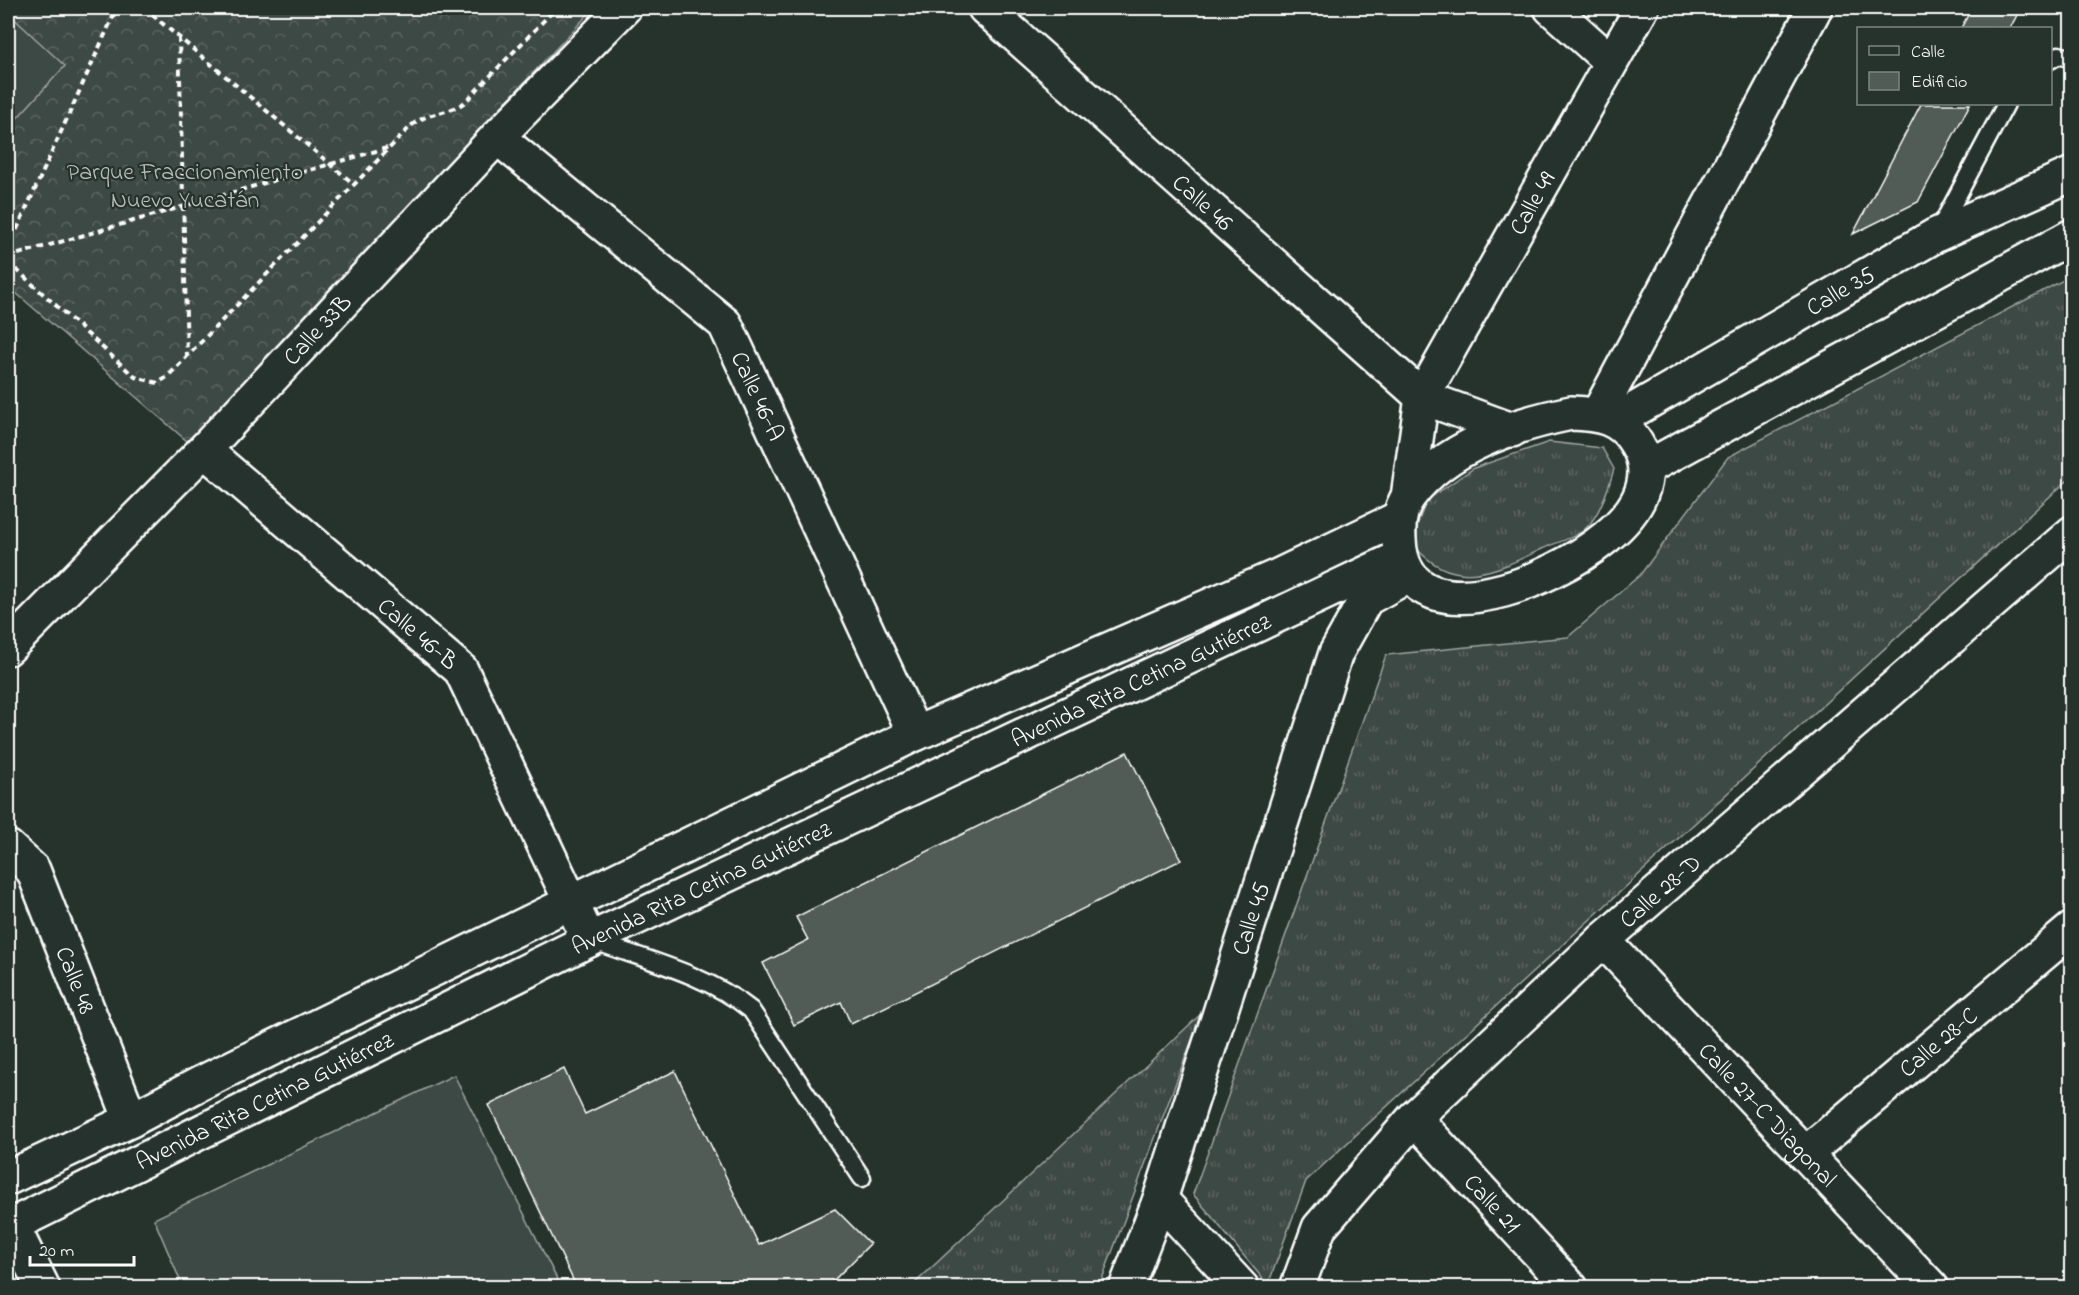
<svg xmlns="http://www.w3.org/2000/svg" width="2079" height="1295" font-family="'Indie Flower',sans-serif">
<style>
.grass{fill:url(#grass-tufts);stroke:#9ea4a2;stroke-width:1.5}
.forest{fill:url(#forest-crowns);stroke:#9ea4a2;stroke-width:1.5}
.pitch{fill:#3e4944;stroke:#9ea4a2;stroke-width:1.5}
.building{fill:#515c57;stroke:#fff;stroke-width:1.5}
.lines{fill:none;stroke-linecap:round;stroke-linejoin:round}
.service-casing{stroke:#fff;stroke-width:21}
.minor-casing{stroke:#fff;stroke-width:38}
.tertiary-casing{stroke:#fff;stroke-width:38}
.path{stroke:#fff;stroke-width:4;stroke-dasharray:6 4.5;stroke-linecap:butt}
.service{stroke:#26332d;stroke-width:16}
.minor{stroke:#26332d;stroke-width:33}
.tertiary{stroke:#26332d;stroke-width:33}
.labels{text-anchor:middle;stroke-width:4.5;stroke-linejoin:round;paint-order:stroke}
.park-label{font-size:24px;fill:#bbbfbe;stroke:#26332d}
.street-label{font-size:24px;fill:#fff;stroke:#26332d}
</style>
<defs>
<pattern id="grass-tufts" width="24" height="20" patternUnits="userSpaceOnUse" patternTransform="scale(1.5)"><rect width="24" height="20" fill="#3e4944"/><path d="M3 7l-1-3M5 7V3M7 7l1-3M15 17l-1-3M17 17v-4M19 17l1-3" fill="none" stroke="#5b6460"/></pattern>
<pattern id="forest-crowns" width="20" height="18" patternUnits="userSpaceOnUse" patternTransform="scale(1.5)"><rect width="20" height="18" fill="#3e4944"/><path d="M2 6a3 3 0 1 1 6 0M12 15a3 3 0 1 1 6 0" fill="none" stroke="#5b6460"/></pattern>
</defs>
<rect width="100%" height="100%" fill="#26332d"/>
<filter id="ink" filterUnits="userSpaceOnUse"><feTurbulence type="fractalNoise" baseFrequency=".0167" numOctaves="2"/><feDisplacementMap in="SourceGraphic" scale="12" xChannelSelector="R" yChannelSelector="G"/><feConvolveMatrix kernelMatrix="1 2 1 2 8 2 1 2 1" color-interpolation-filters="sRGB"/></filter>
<g filter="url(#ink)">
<g class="grass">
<polygon points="2071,276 2071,477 1306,1181 1268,1285 1193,1194 1386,655 1568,637 1640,575 1728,457"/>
<path d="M1549,442L1602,448L1614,469C1609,487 1599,517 1584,530C1573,539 1554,543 1542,549C1498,570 1456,592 1417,549V525L1427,500L1474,468Z"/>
<polygon points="1202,1013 1099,1287 911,1287"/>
</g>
<polygon class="forest" points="8,8 594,8 188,442 8,286"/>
<g class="pitch">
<polygon points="8,13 65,66 8,128"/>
<polygon points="454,1075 561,1287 183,1287 154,1219"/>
</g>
<g class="building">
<polygon points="1972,8 2021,8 2010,28 1961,28"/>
<polygon points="1921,104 1970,104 1918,202 1853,234"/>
<polygon points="1127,752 1181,860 851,1024 841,1002 794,1025 763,963 808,940 796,917"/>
<polygon points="564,1069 585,1114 675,1071 759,1245 835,1209 870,1244 826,1288 577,1288 489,1105"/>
</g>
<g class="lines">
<defs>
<g id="service">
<polyline points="2050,60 2059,55 2072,59"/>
<polyline points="1939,230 2006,104"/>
<path d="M591,940C643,959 707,974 751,1010L862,1178"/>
</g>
<g id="minor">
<path id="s1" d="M985,8L1422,397L1512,430"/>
<polyline points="1551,8 1611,62"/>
<path id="s2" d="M497,137L725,324L915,734"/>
<polyline points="1598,414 1815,8"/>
<path id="s3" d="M204,450L461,670L589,940"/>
<path id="s4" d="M1408,497L1422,397L1642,8"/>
<path id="s5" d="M8,648L204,450L497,137L624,8"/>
<path id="s6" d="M8,847L33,870L131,1120"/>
<path id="s7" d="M1603,940L1932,1288"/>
<path id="s8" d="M1414,1118L1571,1288"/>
<path id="s9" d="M1805,1154L2072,929"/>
<polyline points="1160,1199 1242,1288"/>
<polyline points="12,1225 43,1288"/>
<path id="s10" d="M1126,1288L1160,1199L1336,653L1366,599L1409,575"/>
<path id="s11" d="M1297,1288L1319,1228L1414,1118L1603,940L2072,533"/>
</g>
<g id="tertiary">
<path d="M1571,413C1599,414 1620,417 1636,443C1680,512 1556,576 1504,590C1456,603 1401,601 1399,539C1398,524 1400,508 1409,496C1446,446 1513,425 1571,413Z"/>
<path id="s12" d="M1617,420L1936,235L2072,174"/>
<polyline points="1646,468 2072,236"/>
<polyline points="8,1178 131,1120 201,1083 915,734 1278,576 1399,518"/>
<path id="s13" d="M8,1227L589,940L1401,557"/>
</g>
</defs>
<use href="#service" class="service-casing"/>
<use href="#minor" class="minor-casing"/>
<use href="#tertiary" class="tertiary-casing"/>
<g class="path">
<polyline points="144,8 355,185"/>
<polyline points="179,37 187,357"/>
<polyline points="8,249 117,8"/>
<polyline points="8,257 390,147"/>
<path d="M8,262L135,377L158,383L167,377L412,125C430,111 447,115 465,102L556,8"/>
</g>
<use href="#service" class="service"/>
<use href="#minor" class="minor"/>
<use href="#tertiary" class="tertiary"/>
</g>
</g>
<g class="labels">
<g class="park-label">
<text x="185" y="179">Parque Fraccionamiento<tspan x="185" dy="28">Nuevo Yucatán</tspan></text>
</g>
<g class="street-label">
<text dy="8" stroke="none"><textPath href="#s1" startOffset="292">Calle 46</textPath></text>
<text dy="8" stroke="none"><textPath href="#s4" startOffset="324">Calle 49</textPath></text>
<text dy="8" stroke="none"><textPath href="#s12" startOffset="258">Calle 35</textPath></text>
<text dy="8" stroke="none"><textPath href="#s5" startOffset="444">Calle 33B</textPath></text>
<text dy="8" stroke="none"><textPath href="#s2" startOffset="374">Calle 46-A</textPath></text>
<text dy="8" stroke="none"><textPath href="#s3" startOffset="282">Calle 46-B</textPath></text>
<text dy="8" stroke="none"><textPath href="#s13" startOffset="1258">Avenida Rita Cetina Gutiérrez</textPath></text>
<text dy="8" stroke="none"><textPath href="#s13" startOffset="772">Avenida Rita Cetina Gutiérrez</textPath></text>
<text dy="8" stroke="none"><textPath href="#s11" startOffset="544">Calle 28-D</textPath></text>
<text dy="8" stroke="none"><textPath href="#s10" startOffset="390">Calle 45</textPath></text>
<text dy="8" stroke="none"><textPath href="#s6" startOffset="152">Calle 48</textPath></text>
<text dy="8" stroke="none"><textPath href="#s9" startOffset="174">Calle 28-C</textPath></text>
<text dy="8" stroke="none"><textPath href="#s13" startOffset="286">Avenida Rita Cetina Gutiérrez</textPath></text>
<text dy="8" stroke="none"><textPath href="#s7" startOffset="240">Calle 27-C Diagonal</textPath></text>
<text dy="8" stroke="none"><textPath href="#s8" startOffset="116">Calle 21</textPath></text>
</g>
</g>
<rect width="2079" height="1295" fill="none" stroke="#26332d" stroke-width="30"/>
<rect x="15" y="15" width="2049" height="1265" fill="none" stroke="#fff" stroke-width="2" filter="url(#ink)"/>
<rect x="1857" y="27" width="195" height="78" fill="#26332d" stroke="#7d8581" stroke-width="1.5"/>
<rect x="1869" y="46" width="30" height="9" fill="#26332d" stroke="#7d8581" stroke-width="1.5"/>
<text x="1911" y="57" font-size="18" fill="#ffffff">Calle</text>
<rect x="1869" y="72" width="30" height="18" fill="#515c57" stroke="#7d8581" stroke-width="1.5"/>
<text x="1911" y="87" font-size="18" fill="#ffffff">Edificio</text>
<path d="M30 1256v9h104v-9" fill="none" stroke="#ffffff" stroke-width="3"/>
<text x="39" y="1256" font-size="18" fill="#ffffff" stroke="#26332d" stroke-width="4.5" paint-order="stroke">20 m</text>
</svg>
